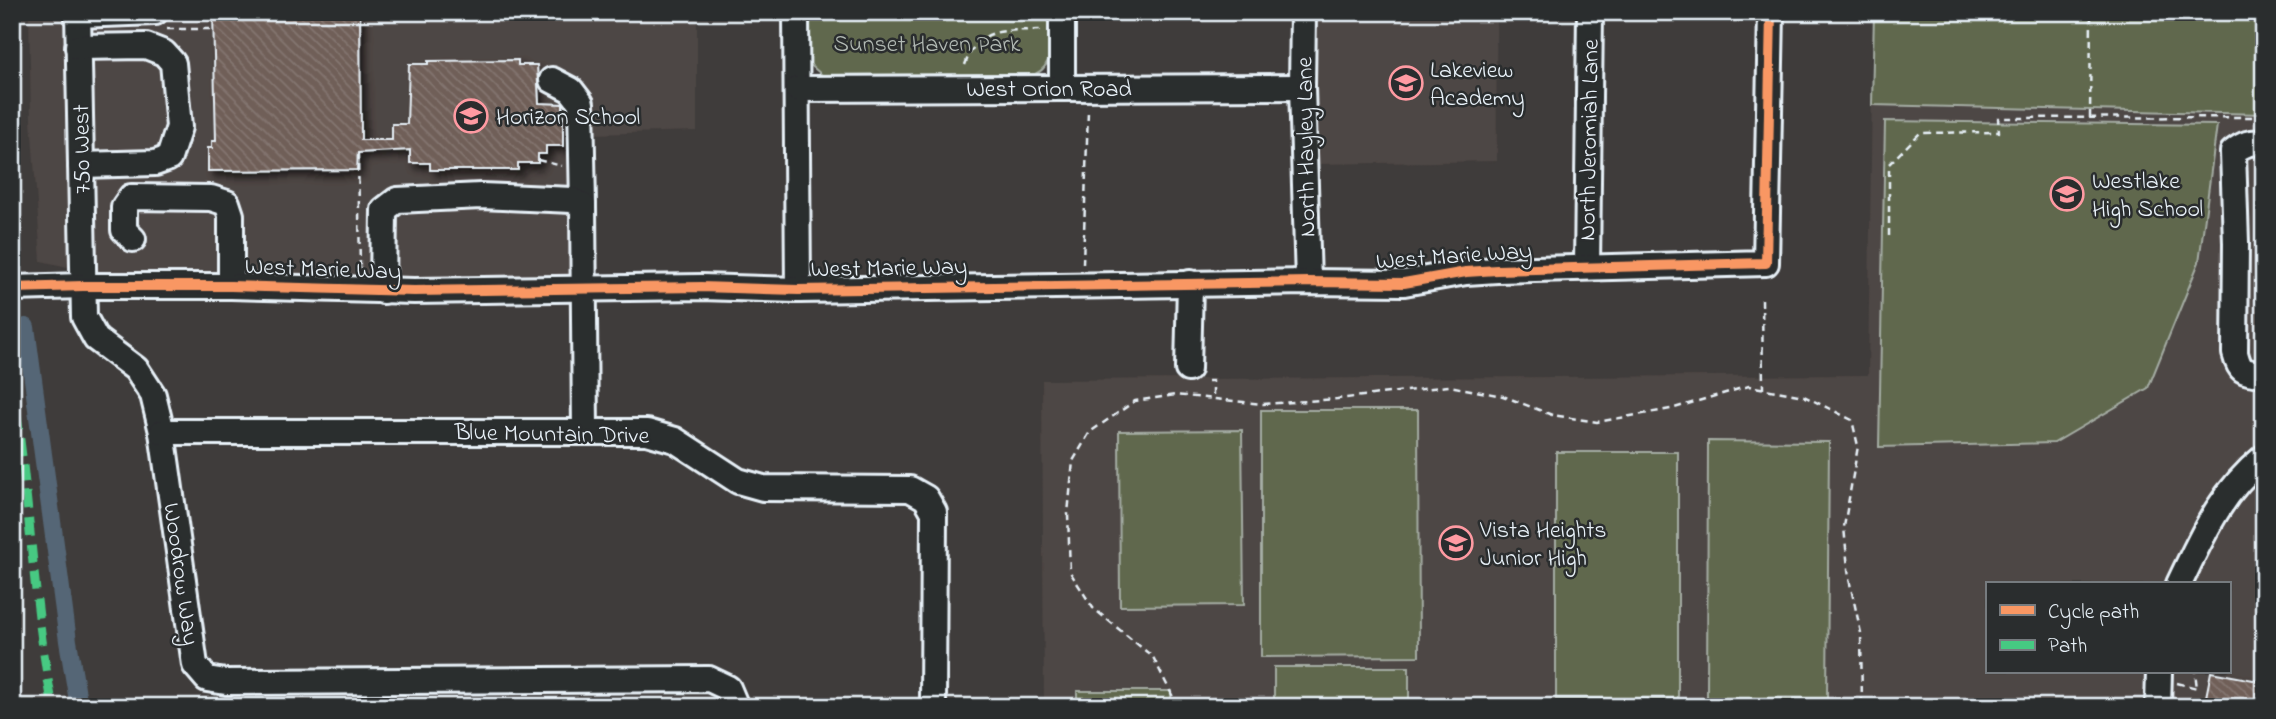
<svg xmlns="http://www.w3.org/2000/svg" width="2276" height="719" font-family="'Indie Flower',sans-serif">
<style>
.built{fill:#4e4644;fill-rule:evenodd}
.green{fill:#60684e;stroke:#a4aca3;stroke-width:2}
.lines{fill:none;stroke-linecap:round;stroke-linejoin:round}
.canal{stroke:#546676;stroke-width:18}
.building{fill:url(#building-back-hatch);stroke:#e8f1f8;stroke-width:2;filter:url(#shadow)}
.minor-casing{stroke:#e8f1f8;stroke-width:30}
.path{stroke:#e8f1f8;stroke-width:2.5;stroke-dasharray:7 5;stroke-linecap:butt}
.minor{stroke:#2a2d2e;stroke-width:24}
.quiet{stroke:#46c982;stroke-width:9;stroke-dasharray:18 9;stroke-linecap:butt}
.cycleway-casing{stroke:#2a2d2e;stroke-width:15}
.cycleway{stroke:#f99763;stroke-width:10}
.labels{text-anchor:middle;stroke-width:5;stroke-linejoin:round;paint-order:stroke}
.park-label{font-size:24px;fill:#b2bab4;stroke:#2a2d2e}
.poi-label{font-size:24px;fill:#e8f1f8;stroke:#2a2d2e;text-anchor:start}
.street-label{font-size:24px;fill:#e8f1f8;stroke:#2a2d2e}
</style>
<defs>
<pattern id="building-back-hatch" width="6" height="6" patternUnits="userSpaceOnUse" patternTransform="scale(1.75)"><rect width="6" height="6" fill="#705f58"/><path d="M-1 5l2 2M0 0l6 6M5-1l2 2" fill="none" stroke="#847671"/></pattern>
<filter id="shadow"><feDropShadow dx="5.5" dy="5.5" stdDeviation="3.5" flood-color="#0009"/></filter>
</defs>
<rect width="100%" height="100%" fill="#3f3c3b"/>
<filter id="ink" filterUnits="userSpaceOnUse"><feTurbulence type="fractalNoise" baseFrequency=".0143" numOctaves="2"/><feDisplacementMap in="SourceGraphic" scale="14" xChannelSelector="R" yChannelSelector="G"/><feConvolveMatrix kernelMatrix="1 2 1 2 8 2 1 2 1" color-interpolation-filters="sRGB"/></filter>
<g filter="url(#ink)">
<g class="built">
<polygon points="29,12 697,12 697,131 593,134 592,276 108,276 41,261 31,120"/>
<polygon points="1315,12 1496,12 1497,161 1317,164"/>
<path d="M1873,12H2264V707H1044L1042,380L1868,375ZM1987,584H2229V672H1987Z"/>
</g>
<g class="green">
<path d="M804,12H1050C1050,31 1057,66 1035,74L822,75L806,61Z"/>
<polygon points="1874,12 2264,12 2264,114 1872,105"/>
<polygon points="1885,121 2217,125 2199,262 2148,388 2054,443 1879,447"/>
<polygon points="1261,410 1418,410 1419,656 1261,657"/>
<polygon points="1242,430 1244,605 1120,606 1119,431"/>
<polygon points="1708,441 1829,442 1827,700 1707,699"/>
<rect x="1556" y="452" width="122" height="247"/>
<rect x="1274" y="667" width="135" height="40"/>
<rect x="1077" y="691" width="94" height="16"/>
</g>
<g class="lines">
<g class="canal">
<polyline points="12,239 14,256"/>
<polyline points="26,327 68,641 79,707"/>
</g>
</g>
<g class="building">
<polygon points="213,12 360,12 361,140 392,140 392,124 407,124 409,64 428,64 428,61 518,60 518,65 537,65 539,103 563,104 563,146 546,146 546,154 538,154 538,163 518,163 518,170 430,170 430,163 410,163 410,150 358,153 357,170 208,171 208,148 212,148 212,141 216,141"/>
<polygon points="2211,672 2264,682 2264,707 2204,707"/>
</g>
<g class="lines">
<defs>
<g id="minor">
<polyline points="78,12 84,317 96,339 136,369 153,395 162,432 195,665 207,679 226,682 709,679 728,688 736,707"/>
<polyline points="796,12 798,290"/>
<polyline points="1303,12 1302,87 1308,282"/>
<polyline points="78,15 155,12"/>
<polyline points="78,47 146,46 164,53 173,63 179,127 169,158 155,163 81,165"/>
<polyline points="552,80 571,90 581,103 583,206"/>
<polyline points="1062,88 1062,12"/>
<polyline points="797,89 1302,87"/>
<path d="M2264,143C2251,141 2243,144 2233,152L2236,243L2235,353C2240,373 2244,372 2264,374"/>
<polyline points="133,239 124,230 124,207 131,197 211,198 227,203 231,215 231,286"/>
<polyline points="1587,267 1590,12"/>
<polyline points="12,288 83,286 231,286 414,291 701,287 798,290 1308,282 1404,283 1466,272 1497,270 1766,263 1771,12"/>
<polyline points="383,291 384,210 397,200 481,196 572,200 583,206 585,431"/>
<polyline points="1188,369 1190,283"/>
<polyline points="162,432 647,432 675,440 738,481 763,488 910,489 926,498 934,512 933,707"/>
<path d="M2179,584C2203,534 2220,493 2264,457"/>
<polyline points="2158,707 2159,672"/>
</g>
</defs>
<use href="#minor" class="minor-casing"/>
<g class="path">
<polyline points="167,29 213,29"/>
<path d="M965,65C978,25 1006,31 1042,30"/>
<polyline points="2090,118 2091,12"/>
<polyline points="358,153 360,268"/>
<polyline points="538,160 562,166"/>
<polyline points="1889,236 1889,164 1920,133 1999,132 1998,118 2264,117"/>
<polyline points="1083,264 1088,110"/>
<polyline points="1762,299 1763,389"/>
<polyline points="1208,381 1213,381 1213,398"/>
<polyline points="2177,683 2197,688 2195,672"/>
<polyline points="1178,707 1153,657 1093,608 1070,572 1068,514 1073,461 1090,432 1135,401 1175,395 1263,404 1337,399 1449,386 1503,396 1552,415 1597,422 1671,409 1749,386 1804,396 1852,420 1858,446 1844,527 1849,579 1861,633 1862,707"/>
</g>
<use href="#minor" class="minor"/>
<path class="quiet" d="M12,385C30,492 32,601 53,707"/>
<defs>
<polyline id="cycleway" points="12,288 83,286 231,286 414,291 701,287 798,290 1308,282 1404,283 1466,272 1497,270 1766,263 1771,12"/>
</defs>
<use href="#cycleway" class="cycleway-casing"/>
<use href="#cycleway" class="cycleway"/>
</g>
</g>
<defs>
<symbol id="school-ring" viewBox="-11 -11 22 22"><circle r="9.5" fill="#2a2d2e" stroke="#ff9aa2" stroke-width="1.5"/><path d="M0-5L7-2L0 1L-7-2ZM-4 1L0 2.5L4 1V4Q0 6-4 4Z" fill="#ff9aa2"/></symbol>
</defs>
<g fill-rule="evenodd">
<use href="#school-ring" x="1387" y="64" width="38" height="38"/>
<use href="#school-ring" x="452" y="97" width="38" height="38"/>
<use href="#school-ring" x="2048" y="175" width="38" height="38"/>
<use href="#school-ring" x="1437" y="524" width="38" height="38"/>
</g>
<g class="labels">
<g class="park-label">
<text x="927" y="51">Sunset Haven Park</text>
</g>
<g class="poi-label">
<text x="1430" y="77">Lakeview<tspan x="1430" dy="28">Academy</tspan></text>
<text x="496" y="124">Horizon School</text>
<text x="2092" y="188">Westlake<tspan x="2092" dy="28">High School</tspan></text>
<text x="1480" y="537">Vista Heights<tspan x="1480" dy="28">Junior High</tspan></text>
</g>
<g class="street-label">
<text x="1049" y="96">West Orion Road</text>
<text transform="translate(1588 140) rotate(-89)" y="8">North Jeromiah Lane</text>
<text transform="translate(1305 147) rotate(-91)" y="8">North Hayley Lane</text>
<text transform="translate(81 149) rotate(-91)" y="8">750 West</text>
<text transform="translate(1454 255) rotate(-4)" y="8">West Marie Way</text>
<text transform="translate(889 267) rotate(-1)" y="8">West Marie Way</text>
<text transform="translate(323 268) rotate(2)" y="8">West Marie Way</text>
<text transform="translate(552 433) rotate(1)" y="8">Blue Mountain Drive</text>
<text transform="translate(182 574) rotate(82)" y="8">Woodrow Way</text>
</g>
</g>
<rect width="2276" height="719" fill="none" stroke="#2a2d2e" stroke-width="42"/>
<rect x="21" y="21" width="2234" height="677" fill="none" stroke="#e8f1f8" stroke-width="2.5" filter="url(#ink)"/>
<rect x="1986" y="582" width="245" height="91" fill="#2a2d2e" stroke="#767b7f" stroke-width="2"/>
<rect x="2000" y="605" width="35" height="10" fill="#f99763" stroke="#767b7f" stroke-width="2"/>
<text x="2048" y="618" font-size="21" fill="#e8f1f8">Cycle path</text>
<rect x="2000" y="640" width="35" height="10" fill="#46c982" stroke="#767b7f" stroke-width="2"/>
<text x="2048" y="652" font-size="21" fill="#e8f1f8">Path</text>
</svg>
